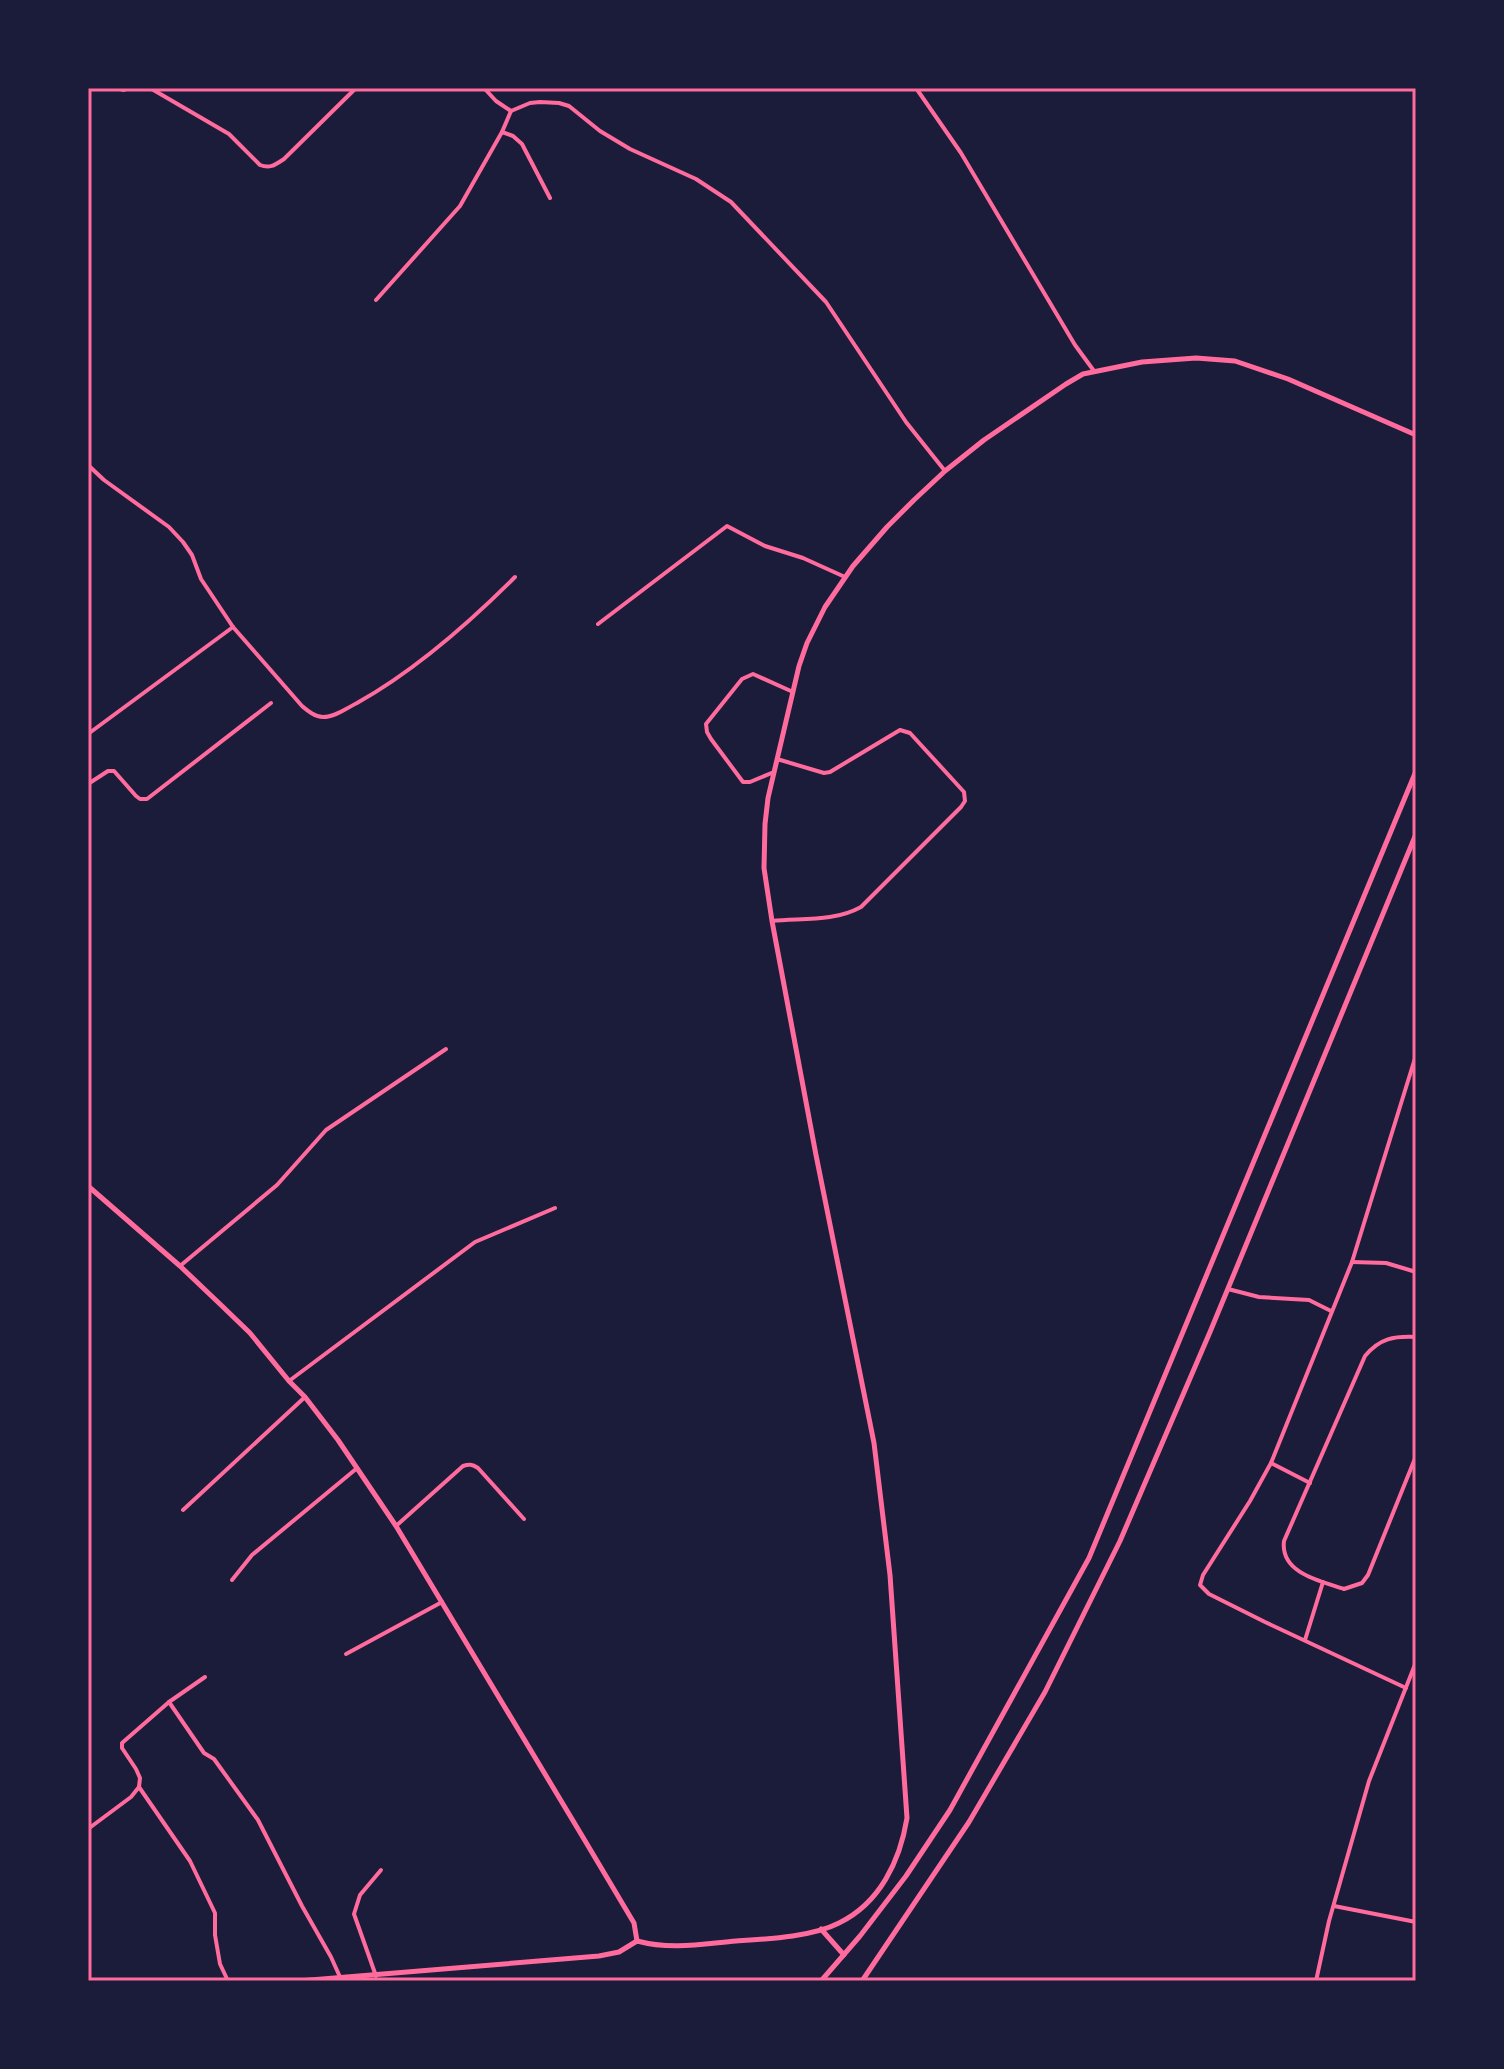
<svg xmlns="http://www.w3.org/2000/svg" width="1504" height="2069" font-family="'Archivo Narrow',sans-serif">
<style>
.lines{fill:none;stroke-linecap:round;stroke-linejoin:round}
.minor{stroke:#ff6b9d;stroke-width:4}
.tertiary{stroke:#ff6b9d;stroke-width:5}
.neatline{fill:none;stroke:#ff6b9d;stroke-width:3}
</style>
<rect width="100%" height="100%" fill="#1b1b3a"/>
<g class="lines">
<g class="minor">
<polyline points="117,88 124,90 129,88"/>
<path d="M150,88L229,134L260,165C270,169 275,165 284,159L356,88"/>
<polyline points="484,88 496,101 511,111 530,103 540,102 559,103 569,106 600,131 630,149 696,179 731,202 826,302 906,422 945,471"/>
<polyline points="916,88 961,153 1075,345 1094,371"/>
<polyline points="502,132 513,136 522,144 550,198"/>
<polyline points="376,300 460,206 502,132 511,111"/>
<path d="M88,465L104,480L169,527L183,542L192,555L201,579L233,627L302,706C308,711 315,717 323,717C335,717 347,708 357,703C416,670 468,624 515,577"/>
<polyline points="598,624 727,526 765,546 803,558 845,577"/>
<polyline points="88,734 233,627"/>
<polyline points="774,772 750,782 743,782 711,739 707,732 706,724 742,679 753,674 793,692"/>
<polyline points="88,784 108,771 114,771 136,796 140,799 147,799 271,703"/>
<path d="M772,921C802,918 834,922 861,907L961,807L965,801L964,792L910,733L900,730L830,772L824,773L777,759"/>
<polyline points="1352,1262 1386,1263 1416,1272"/>
<polyline points="180,1266 277,1185 326,1130 446,1049"/>
<polyline points="1228,1289 1259,1297 1309,1300 1331,1311"/>
<path d="M1416,1337C1394,1336 1380,1338 1365,1356L1284,1541C1280,1573 1320,1581 1344,1589L1362,1583L1368,1575L1416,1456"/>
<polyline points="289,1381 475,1242 555,1208"/>
<polyline points="1271,1463 1310,1483"/>
<polyline points="183,1510 305,1397"/>
<path d="M396,1526L463,1466C469,1464 472,1464 478,1468L524,1519"/>
<polyline points="232,1580 252,1555 356,1469"/>
<polyline points="1305,1640 1323,1582"/>
<polyline points="346,1654 442,1602"/>
<polyline points="1406,1688 1265,1622 1209,1594 1200,1585 1203,1575 1250,1501 1271,1463 1352,1262 1416,1055"/>
<polyline points="169,1702 204,1753 214,1759 258,1820 302,1906 331,1957 340,1977"/>
<polyline points="139,1787 190,1861 215,1913 215,1935 220,1964 228,1981"/>
<polyline points="88,1829 131,1797 139,1787 140,1778 136,1769 122,1748 122,1743 169,1702 205,1677"/>
<polyline points="1334,1906 1416,1922"/>
<polyline points="376,1976 354,1914 360,1895 381,1870"/>
<polyline points="1316,1981 1329,1921 1369,1781 1416,1662"/>
</g>
<g class="tertiary">
<polyline points="88,1186 180,1266 221,1305 250,1333 289,1381 305,1397 338,1440 396,1526 581,1834 634,1923 637,1941"/>
<polyline points="821,1929 844,1955"/>
<path d="M298,1981L599,1956L619,1952L637,1941C671,1950 702,1944 736,1941C766,1939 812,1937 839,1923C880,1903 900,1861 907,1818L890,1575L874,1443L816,1155L772,921L764,868L765,824L768,798L799,666L807,643L825,607L853,566L887,527L914,500L945,471L984,440L1066,384L1083,374L1142,362L1196,358L1235,361L1288,379L1416,435"/>
<polyline points="821,1981 860,1936 906,1876 950,1810 1089,1558 1416,771"/>
<polyline points="862,1981 969,1822 1045,1692 1120,1541 1210,1332 1416,834"/>
</g>
</g>
<rect width="1504" height="2069" fill="none" stroke="#1b1b3a" stroke-width="180"/>
<rect x="90" y="90" width="1324" height="1889" class="neatline"/>
</svg>
